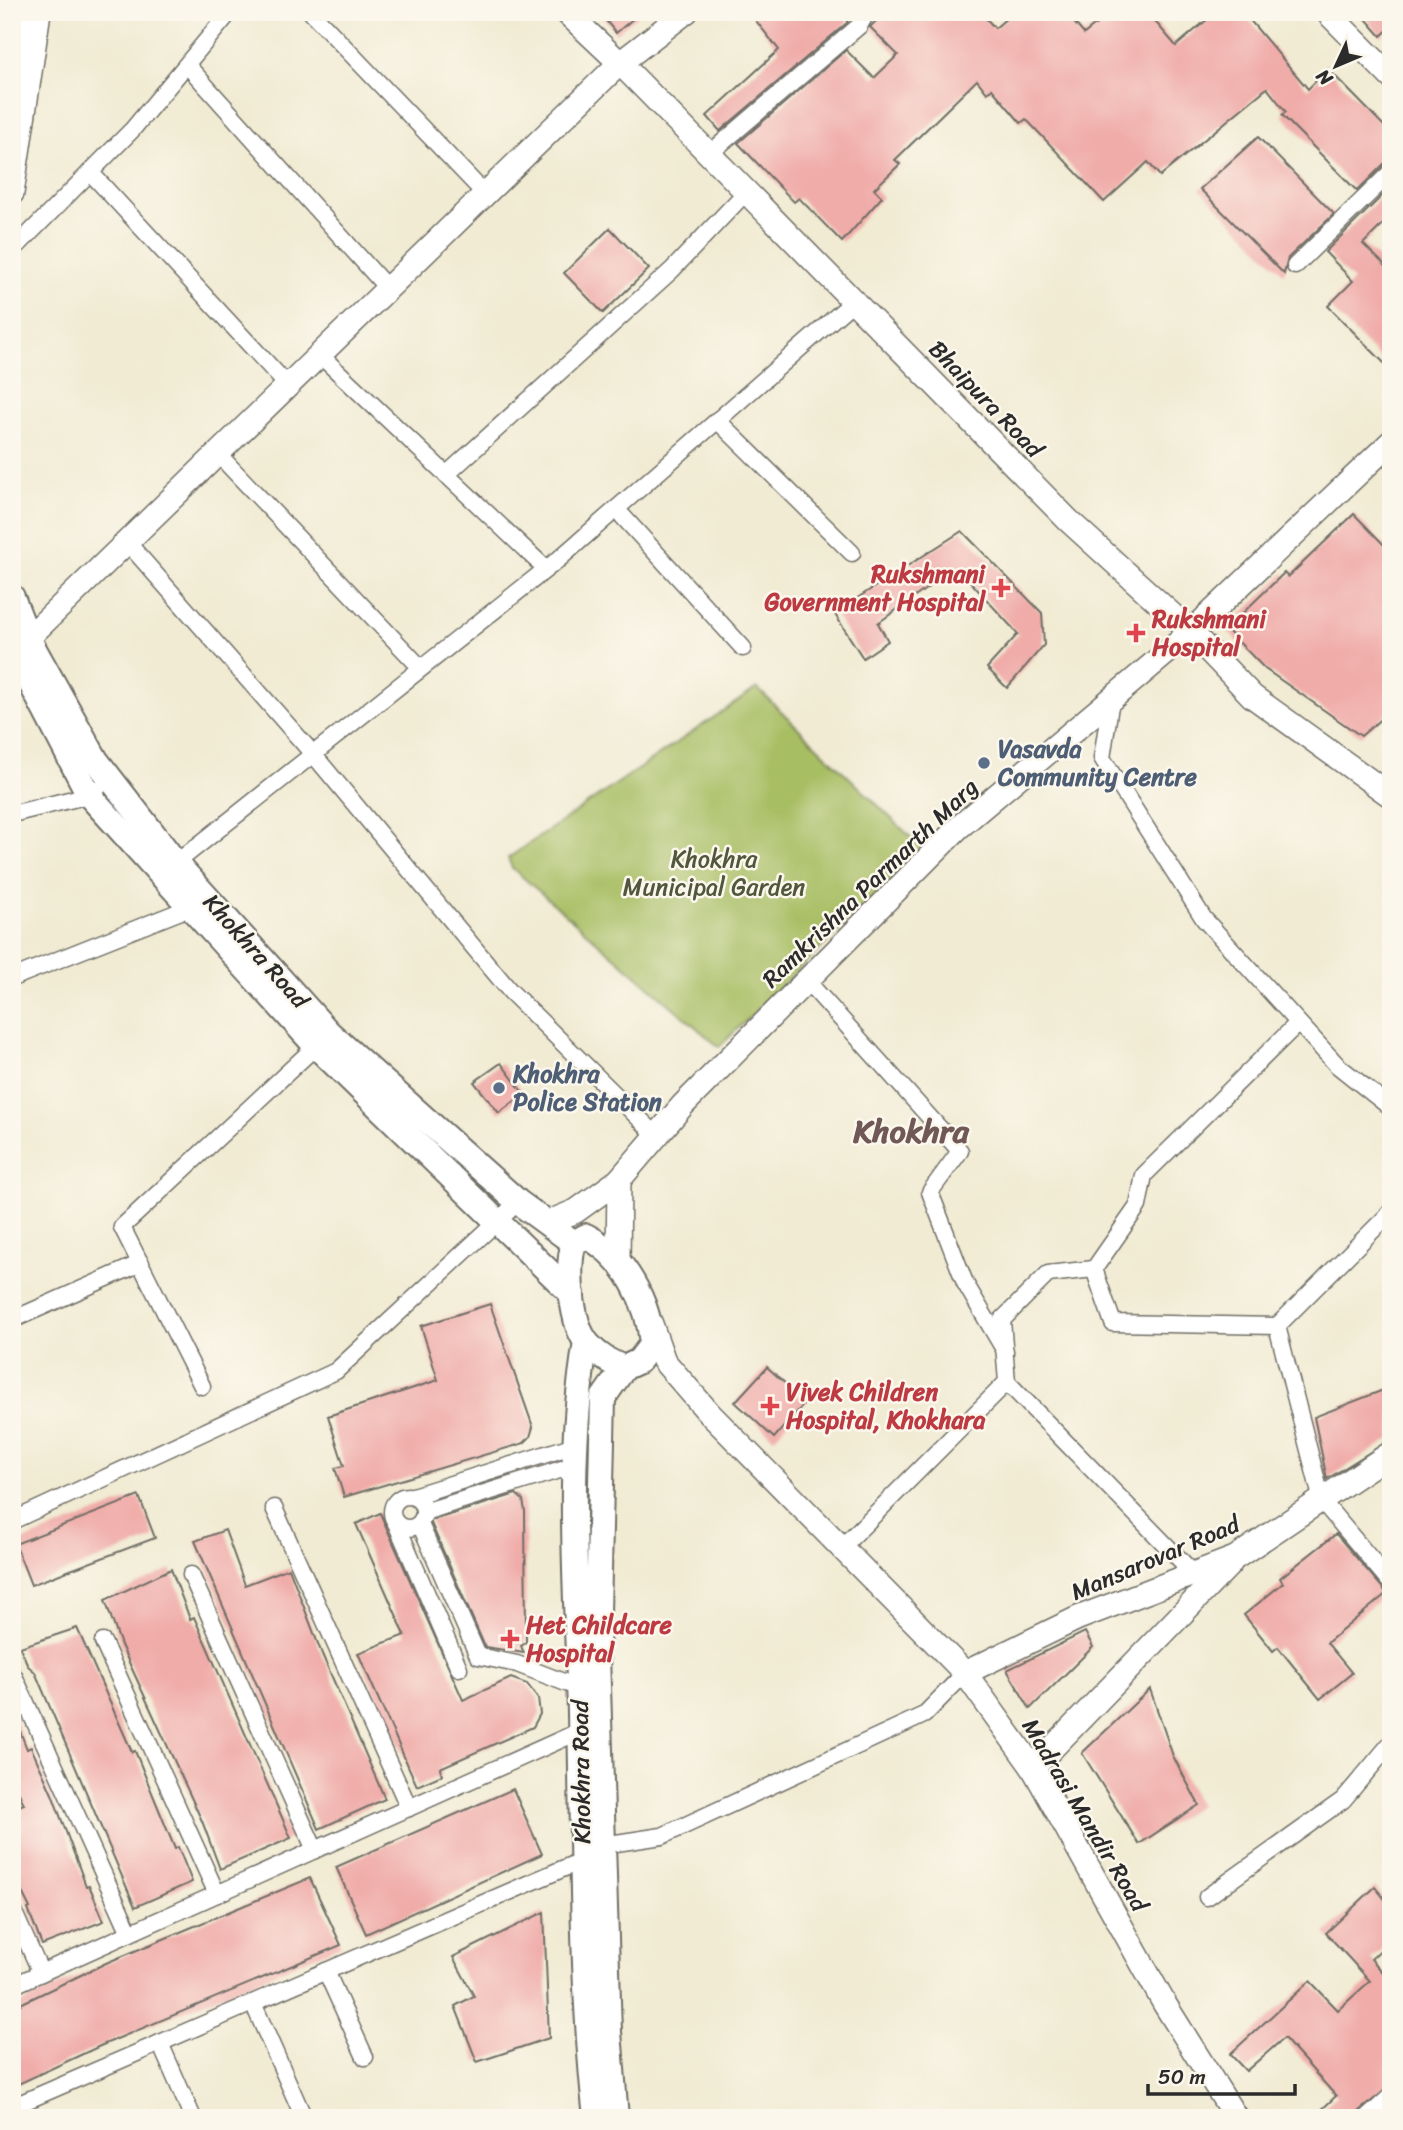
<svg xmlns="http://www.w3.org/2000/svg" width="1403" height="2130" font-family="Sriracha,sans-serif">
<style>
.green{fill:#a8be63;stroke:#6a7447;stroke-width:2}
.building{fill:#f0aca9}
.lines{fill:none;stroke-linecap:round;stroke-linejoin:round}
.street-casing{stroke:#706e66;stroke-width:19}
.secondary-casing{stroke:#706e66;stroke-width:26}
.primary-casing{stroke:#706e66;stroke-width:28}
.street{stroke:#fff;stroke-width:16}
.secondary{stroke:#fff;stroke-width:23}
.primary{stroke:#fff;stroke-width:24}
.health-dot{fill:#e0444e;stroke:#fbf7ec;stroke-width:2.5}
.service-dot{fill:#5c6f8a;stroke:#fbf7ec;stroke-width:2.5}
.labels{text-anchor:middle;stroke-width:5;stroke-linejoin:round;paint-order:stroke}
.street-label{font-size:24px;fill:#2b2b2b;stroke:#fbf7ec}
.health-label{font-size:24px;font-weight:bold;fill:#be3a42;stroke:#fbf7ec;text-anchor:start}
.service-label{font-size:24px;font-weight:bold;fill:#4e5e75;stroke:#fbf7ec;text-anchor:start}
.park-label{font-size:24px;fill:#50573c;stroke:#fbf7ec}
.district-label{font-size:32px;font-weight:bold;fill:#705857;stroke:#fbf7ec}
</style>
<rect width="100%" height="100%" fill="#fbf7ec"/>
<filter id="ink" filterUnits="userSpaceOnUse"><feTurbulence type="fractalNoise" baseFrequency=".0143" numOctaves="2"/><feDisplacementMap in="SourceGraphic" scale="14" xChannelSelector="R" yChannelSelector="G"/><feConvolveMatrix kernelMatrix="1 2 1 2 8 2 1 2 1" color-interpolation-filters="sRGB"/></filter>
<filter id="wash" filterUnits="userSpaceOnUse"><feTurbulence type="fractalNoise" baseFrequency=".00686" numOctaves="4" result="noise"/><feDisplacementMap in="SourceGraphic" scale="28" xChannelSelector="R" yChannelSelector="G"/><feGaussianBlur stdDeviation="1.57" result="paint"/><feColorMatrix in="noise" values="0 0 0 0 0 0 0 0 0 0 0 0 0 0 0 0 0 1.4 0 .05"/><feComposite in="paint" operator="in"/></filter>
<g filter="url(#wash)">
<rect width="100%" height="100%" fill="#f1ebd3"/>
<polygon class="green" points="757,688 923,849 719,1047 512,868 508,858"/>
<g id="blocks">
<g class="building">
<polygon points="599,12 641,12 616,33"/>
<polygon points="749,12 839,12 848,22 720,131 707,116 779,50"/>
<polygon points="885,12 980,12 995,28 1014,12 1065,12 1084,34 1111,12 1147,12 1176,46 1216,12 1243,12 1308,89 1328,69 1391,133 1391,162 1384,164 1357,191 1282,115 1286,112 1267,88 1160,176 1148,162 1104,202 1026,119 1021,123 992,89 987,93 977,80 895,160 900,164 874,189 882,197 842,242 799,198 794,202 738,143 846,50 874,78 898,55 870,27"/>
<polygon points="1360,12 1391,12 1391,27 1381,36"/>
<polygon points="1258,137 1334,214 1288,258 1284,274 1200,189"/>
<polygon points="1391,187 1391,216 1363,244 1391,271 1391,370 1328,306 1353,281 1325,252"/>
<polygon points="610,228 649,269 603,313 564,273"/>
<polygon points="1354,514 1391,552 1391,710 1361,736 1265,669 1226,629 1284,573 1288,577"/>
<polygon points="962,531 1042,613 1044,645 1007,688 987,668 1018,634 957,567 878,623 888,641 863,658 834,613"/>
<polygon points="501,1063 524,1094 499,1113 474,1082"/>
<polygon points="490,1304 533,1427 530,1437 524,1443 344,1497 335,1468 344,1466 328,1416 438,1380 421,1326"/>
<polygon points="767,1367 806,1402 774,1438 735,1402"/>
<polygon points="1391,1387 1391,1439 1327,1479 1314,1417"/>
<polygon points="516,1494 523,1500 525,1511 526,1637 526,1643 521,1646 524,1653 485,1647 430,1521"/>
<polygon points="139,1496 155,1538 31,1585 15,1544"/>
<polygon points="380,1513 463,1700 511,1678 527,1684 538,1698 540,1714 533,1727 440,1768 442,1775 417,1786 358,1653 405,1635 356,1524"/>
<polygon points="225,1530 245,1585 289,1568 322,1654 385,1799 319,1829 195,1541"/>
<polygon points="1336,1534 1387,1593 1327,1643 1352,1673 1320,1699 1278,1647 1273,1651 1244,1615 1283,1583 1280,1578"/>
<polygon points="171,1569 190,1619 194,1617 291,1838 220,1869 202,1821 121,1645 105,1600"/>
<polygon points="77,1628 132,1752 135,1751 175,1849 178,1847 192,1882 135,1907 35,1672 28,1666 20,1647"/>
<polygon points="1085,1632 1093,1647 1030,1709 1007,1670"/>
<polygon points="1150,1689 1173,1756 1199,1805 1139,1844 1082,1753"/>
<polygon points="13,1713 27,1749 31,1747 52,1794 86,1886 89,1885 104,1921 42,1945 28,1909 30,1908 12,1872 12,1809 24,1804 12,1778"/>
<polygon points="513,1789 542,1854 366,1934 336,1867"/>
<polygon points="310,1878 341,1945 100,2046 12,2087 12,2008 106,1963"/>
<polygon points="1375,1887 1391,1907 1391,1940 1371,1959 1391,1981 1391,2086 1360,2110 1357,2118 1313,2118 1336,2096 1284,2038 1246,2071 1230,2054 1310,1981 1338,2010 1370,1981 1326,1933"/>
<polygon points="544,1912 549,2038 477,2062 455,2006 474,1996 453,1957"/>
</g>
</g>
</g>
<g filter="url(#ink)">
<use href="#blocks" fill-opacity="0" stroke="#706e66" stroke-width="2"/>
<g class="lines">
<defs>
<g id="street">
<polyline points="311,12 485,194"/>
<polyline points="187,65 388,289"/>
<polyline points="709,154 859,26 867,12"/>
<polyline points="90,172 288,386"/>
<polyline points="12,251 132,130 230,12"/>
<polyline points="1295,266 1391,172"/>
<polyline points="320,355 546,569"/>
<polyline points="717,420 852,553"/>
<polyline points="218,454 421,668"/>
<polyline points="446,475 672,270 746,192"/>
<polyline points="616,509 743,648"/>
<polyline points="127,542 313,754 510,991 656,1135"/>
<polyline points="1111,699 1102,758 1204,919 1337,1065 1391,1108"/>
<polyline points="12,814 89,795 97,789"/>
<polyline points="176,863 559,559 854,301"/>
<polyline points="12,978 191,907"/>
<polyline points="806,980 960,1151 930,1192 965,1283 1005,1351"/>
<polyline points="1297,1024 1144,1175 1138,1206 1094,1269 1113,1323 1277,1326 1322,1501 1391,1583"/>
<polyline points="12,1320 141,1263"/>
<polyline points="1277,1326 1391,1212"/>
<polyline points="1007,1382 1194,1574"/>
<polyline points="202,1386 122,1227 316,1046"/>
<circle cx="408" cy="1512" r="16"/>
<polyline points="413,1496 575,1445"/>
<polyline points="274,1508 409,1808"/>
<polyline points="424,1512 575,1465"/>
<polyline points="12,1521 336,1371 518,1202"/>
<polyline points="396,1523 459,1668"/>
<polyline points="420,1524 478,1656 517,1664 579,1688"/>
<polyline points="841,1548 1007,1382 1002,1320 1048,1274 1094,1269"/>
<polyline points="191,1575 315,1850"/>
<polyline points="103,1642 217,1894"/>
<polyline points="14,1676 130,1933"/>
<polyline points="603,1845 662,1836 924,1715 965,1673"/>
<polyline points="1207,1897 1343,1800 1391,1743"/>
<polyline points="12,1908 41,1973"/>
<polyline points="326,1971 365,2057"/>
<polyline points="12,1986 580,1731"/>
<polyline points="253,2003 304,2118"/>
<polyline points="160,2043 193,2118"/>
<polyline points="12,2107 583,1860"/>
<polyline points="1367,2118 1391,2096"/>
</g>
<g id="secondary">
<polyline points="566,12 620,63 1069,521 1191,632 1252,696 1391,796"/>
<polyline points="1327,12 1391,77"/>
<polyline points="12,193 39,12"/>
<polyline points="28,638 620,63 686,12"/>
<polyline points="547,1223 576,1211 619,1180 683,1105 958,828 1191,632 1391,442"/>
<polyline points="618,1262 619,1180"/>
<polyline points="651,1324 664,1361 710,1414 965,1673 1033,1768 1164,2003 1236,2118"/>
<polyline points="965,1673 1078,1618 1235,1558 1391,1453"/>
<polyline points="1033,1768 1230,1564"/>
</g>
<g id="primary">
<polyline points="12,64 23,12"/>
<polyline points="12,597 28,638 96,760 176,863 329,1033 518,1202 574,1243"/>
<polyline points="12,647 89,795 316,1046 572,1294"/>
<path d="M586,1236C625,1256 649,1303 652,1344L639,1361L624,1368C610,1362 598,1356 588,1344C571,1325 566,1266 574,1243Z"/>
<path d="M586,1342C565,1464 577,1591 580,1714C583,1848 581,1984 596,2118"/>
<polyline points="616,2118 609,2032 597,1656 603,1398 624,1368"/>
</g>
</defs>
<use href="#street" class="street-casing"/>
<use href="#secondary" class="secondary-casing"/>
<use href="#primary" class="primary-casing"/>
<use href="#street" class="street"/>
<use href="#secondary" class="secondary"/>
<use href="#primary" class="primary"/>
</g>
</g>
<g class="health-dot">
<path d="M997.5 577.5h7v7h7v7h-7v7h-7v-7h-7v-7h7z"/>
<path d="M1132.5 622.5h7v7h7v7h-7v7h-7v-7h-7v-7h7z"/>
<path d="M766.5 1395.5h7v7h7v7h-7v7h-7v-7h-7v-7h7z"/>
<path d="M506.5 1628.5h7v7h7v7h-7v7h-7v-7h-7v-7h7z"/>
</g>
<g class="service-dot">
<circle cx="984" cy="763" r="7"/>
<circle cx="499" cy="1088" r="7"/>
</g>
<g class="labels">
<g class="street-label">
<text transform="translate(986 399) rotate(46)" y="8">Bhaipura Road</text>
<text transform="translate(870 883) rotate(-44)" y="8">Ramkrishna Parmarth Marg</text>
<text transform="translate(256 951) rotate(48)" y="8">Khokhra Road</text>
<text transform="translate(1155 1558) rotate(-23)" y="8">Mansarovar Road</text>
<text transform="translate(581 1772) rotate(-91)" y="8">Khokhra Road</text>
<text transform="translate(1085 1815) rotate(59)" y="8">Madrasi Mandir Road</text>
</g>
<g class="health-label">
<text x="985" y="582" text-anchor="end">Rukshmani<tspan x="985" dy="28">Government Hospital</tspan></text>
<text x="1152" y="627">Rukshmani<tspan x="1152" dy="28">Hospital</tspan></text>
<text x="786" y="1400">Vivek Children<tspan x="786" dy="28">Hospital, Khokhara</tspan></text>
<text x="526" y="1633">Het Childcare<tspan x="526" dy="28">Hospital</tspan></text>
</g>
<g class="service-label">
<text x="998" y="757">Vasavda<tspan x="998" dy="28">Community Centre</tspan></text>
<text x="513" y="1082">Khokhra<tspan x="513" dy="28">Police Station</tspan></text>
</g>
<g class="park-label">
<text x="714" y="867">Khokhra<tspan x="714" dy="28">Municipal Garden</tspan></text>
</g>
<g class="district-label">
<text x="911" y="1142">Khokhra</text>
</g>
</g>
<rect width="1403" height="2130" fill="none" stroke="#fbf7ec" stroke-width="42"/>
<g transform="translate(1336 66) rotate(226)" stroke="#fbf7ec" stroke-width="5" paint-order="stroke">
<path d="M0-5L12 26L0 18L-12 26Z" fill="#2b2b2b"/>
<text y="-10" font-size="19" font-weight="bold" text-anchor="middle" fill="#2b2b2b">N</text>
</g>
<path d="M1148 2084v10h147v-10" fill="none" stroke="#2b2b2b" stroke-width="3.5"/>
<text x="1158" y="2084" font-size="21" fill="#2b2b2b" stroke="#fbf7ec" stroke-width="5" paint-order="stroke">50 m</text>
</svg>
